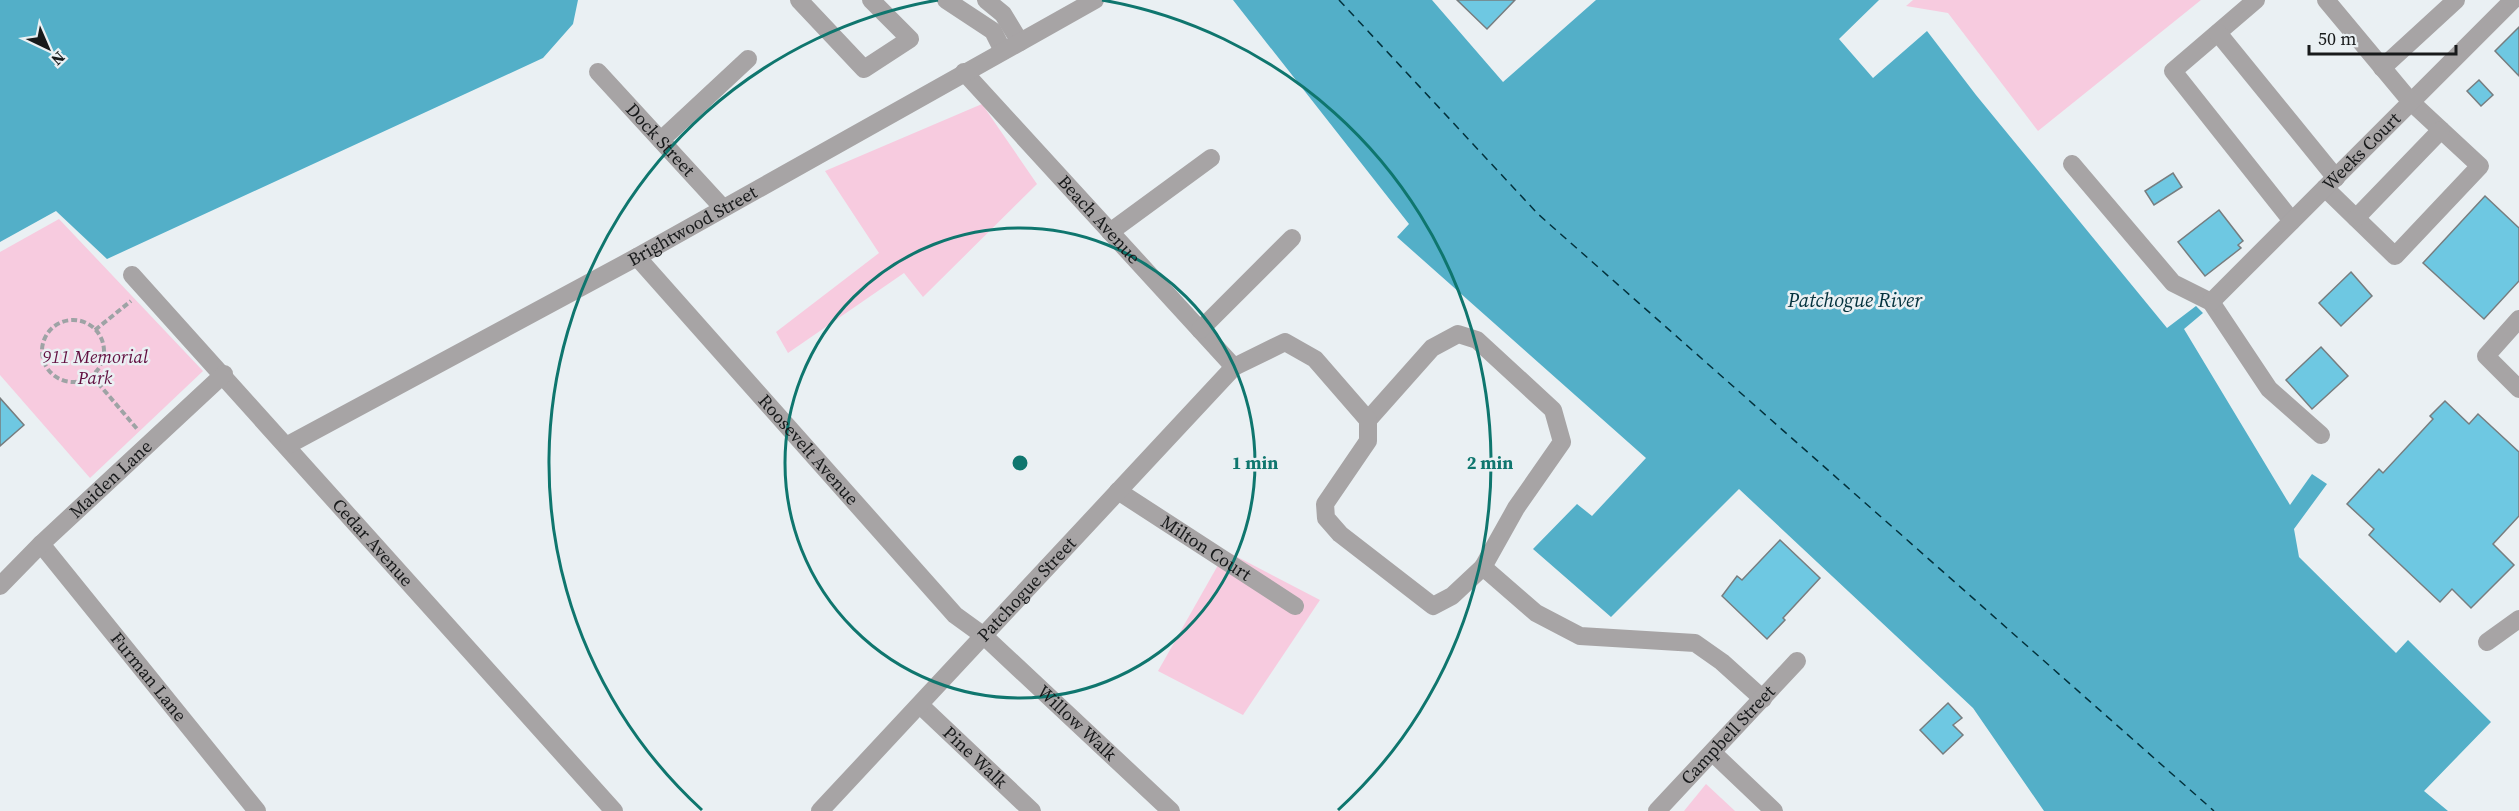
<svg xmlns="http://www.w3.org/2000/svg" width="2519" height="811" font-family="'Source Serif 4',serif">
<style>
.green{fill:#f7cbdf}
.water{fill:#53afc8}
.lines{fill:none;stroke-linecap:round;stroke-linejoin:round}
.ferry{stroke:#03313c;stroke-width:1.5;stroke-dasharray:8 6;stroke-linecap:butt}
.building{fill:#6ec8e2;stroke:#777d7f;stroke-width:1.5}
.path{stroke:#9ea3a5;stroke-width:4;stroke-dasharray:6 3;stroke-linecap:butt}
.minor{stroke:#a7a4a5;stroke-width:18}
.ring{fill:none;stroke:#0f766e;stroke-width:3}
.labels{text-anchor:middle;stroke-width:5;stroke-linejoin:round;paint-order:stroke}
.street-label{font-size:18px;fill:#181a1b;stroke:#eaf0f3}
.park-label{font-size:18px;font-style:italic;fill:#610f40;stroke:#eaf0f3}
.water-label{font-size:20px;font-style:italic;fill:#03313c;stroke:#eaf0f3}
.centre{fill:#0f766e;stroke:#eaf0f3;stroke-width:3}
.ring-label{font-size:18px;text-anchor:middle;font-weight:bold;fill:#0f766e;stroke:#eaf0f3;stroke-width:5;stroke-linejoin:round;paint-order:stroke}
</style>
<rect width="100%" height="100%" fill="#eaf0f3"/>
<g class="green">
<polygon points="1913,0 2201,0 2038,131 1948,13 1906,6"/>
<polygon points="982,104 1037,184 923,297 904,273 788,353 776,332 879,253 825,171"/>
<polygon points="59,219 203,371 90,478 0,375 0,252"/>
<polygon points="1226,551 1320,600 1243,715 1158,671"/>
<polygon points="1706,784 1735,811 1684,811"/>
</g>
<g class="water">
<polygon points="0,0 578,0 573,24 543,58 107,259 56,211 0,242"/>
<polygon points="1233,0 1432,0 1503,82 1596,0 1879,0 1839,39 1873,78 1927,31 1976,95 2167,328 2196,306 2203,313 2184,329 2290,505 2312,474 2327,484 2294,529 2299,557 2396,653 2408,640 2491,722 2424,791 2448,811 2044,811 1973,708 1739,489 1611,617 1533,549 1577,504 1592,516 1646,458 1397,237 1409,224"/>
</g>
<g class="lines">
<polyline class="ferry" points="1339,0 1538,214 2214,811"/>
</g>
<g class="building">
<polygon points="1457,0 1515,0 1487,29"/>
<polygon points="2519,27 2519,76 2495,51"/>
<polygon points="2479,80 2493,95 2481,106 2467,91"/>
<polygon points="2173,173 2182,187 2154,205 2145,191"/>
<polygon points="2485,196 2519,228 2519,281 2484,319 2423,263"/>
<polygon points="2219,210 2243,241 2238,245 2241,248 2205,276 2178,242"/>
<polygon points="2351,272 2372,296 2341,326 2319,303"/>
<polygon points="2321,347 2348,376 2312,409 2286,380"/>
<polygon points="0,398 24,425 0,446"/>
<polygon points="2445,401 2469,424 2478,414 2519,452 2519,516 2493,544 2514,565 2471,608 2452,589 2440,602 2369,535 2374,529 2347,504 2379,469 2383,473 2433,419 2430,416"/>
<polygon points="1780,540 1820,578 1783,618 1785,620 1767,639 1722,596 1737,576 1742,580"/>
<polygon points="1948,703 1962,718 1953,725 1963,735 1943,754 1920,730"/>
</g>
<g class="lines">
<g class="path">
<circle cx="73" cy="351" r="31"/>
<polyline points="95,330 131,301"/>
<polyline points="92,376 138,430"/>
</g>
<g class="minor">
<polyline points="799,0 864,69 910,39 871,0"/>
<polyline points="946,0 993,31 1003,51"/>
<polyline points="986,0 1003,14 1020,42"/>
<polyline points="2256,0 2173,71 2292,221"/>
<polyline points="2218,33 2336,178"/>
<polyline points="2382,68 2456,0"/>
<path id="s1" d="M598,72L722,207"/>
<path id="s2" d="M964,72L1234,367"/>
<polyline points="661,140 748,59"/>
<polyline points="2072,164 2173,283 2211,302 2269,389 2321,435"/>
<polyline points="2325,188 2395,256 2480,166 2411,102 2326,0"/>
<polyline points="2356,218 2441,130"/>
<polyline points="1110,232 1211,158"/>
<path id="s3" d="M637,257L955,615L984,636L1171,811"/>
<path id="s4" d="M132,275L614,811"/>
<path id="s5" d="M2211,302L2513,0"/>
<polyline points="2519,319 2486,356 2519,389"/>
<polyline points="1200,330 1292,238"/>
<polyline points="1368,420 1432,348 1458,334 1477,340 1553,410 1562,442 1516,508 1483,567"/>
<path id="s6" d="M288,445L637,257L1095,0"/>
<path id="s7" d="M1118,491L1295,606"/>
<path id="s8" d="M41,544L257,811"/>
<path id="s9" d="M0,586L41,544L224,374"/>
<polyline points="2487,642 2519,619"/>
<path id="s10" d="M920,705L1032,811"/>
<polyline points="1713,753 1774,811"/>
<path id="s11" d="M820,811L1234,367L1285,342L1315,359L1368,420V441L1325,504L1326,518L1340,534L1433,606L1452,596L1483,567L1536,613L1580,636L1695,643L1722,662L1763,699"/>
<path id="s12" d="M1657,811L1797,661"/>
</g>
</g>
<g class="ring">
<circle cx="1020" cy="463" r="235"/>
<path d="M702 810A470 470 0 0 1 938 0M1102 0A470 470 0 0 1 1338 810"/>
</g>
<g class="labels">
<g class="street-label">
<text dy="6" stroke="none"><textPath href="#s1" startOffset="92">Dock Street</textPath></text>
<text dy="6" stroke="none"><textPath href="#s5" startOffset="213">Weeks Court</textPath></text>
<text dy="6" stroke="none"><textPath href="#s2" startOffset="200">Beach Avenue</textPath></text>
<text dy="6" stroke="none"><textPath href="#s6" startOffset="460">Brightwood Street</textPath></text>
<text dy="6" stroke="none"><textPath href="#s3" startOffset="258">Roosevelt Avenue</textPath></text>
<text dy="6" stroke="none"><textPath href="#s9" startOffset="154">Maiden Lane</textPath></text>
<text dy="6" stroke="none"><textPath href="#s4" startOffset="360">Cedar Avenue</textPath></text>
<text dy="6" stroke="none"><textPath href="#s7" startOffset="105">Milton Court</textPath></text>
<text dy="6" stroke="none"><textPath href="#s11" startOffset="303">Patchogue Street</textPath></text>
<text dy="6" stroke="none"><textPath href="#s8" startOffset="171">Furman Lane</textPath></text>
<text dy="6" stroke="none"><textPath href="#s3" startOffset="642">Willow Walk</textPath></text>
<text dy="6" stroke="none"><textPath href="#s12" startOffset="104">Campbell Street</textPath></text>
<text dy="6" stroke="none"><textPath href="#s10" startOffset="76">Pine Walk</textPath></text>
</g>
<g class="park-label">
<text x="95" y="363">911 Memorial<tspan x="95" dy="21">Park</tspan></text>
</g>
<g class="water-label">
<text x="1855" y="307">Patchogue River</text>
</g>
</g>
<circle cx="1020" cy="463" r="9" class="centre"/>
<g class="ring-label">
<text x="1255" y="469">1 min</text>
<text x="1490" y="469">2 min</text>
</g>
<g transform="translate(48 48) rotate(136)" stroke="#eaf0f3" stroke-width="4.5" paint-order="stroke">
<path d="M0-4.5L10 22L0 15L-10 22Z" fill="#181a1b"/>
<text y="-9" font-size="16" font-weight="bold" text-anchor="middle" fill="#181a1b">N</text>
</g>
<path d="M2309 45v9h147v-9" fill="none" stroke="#181a1b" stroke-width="3"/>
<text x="2318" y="45" font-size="18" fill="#181a1b" stroke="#eaf0f3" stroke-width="4.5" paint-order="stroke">50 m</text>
</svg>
